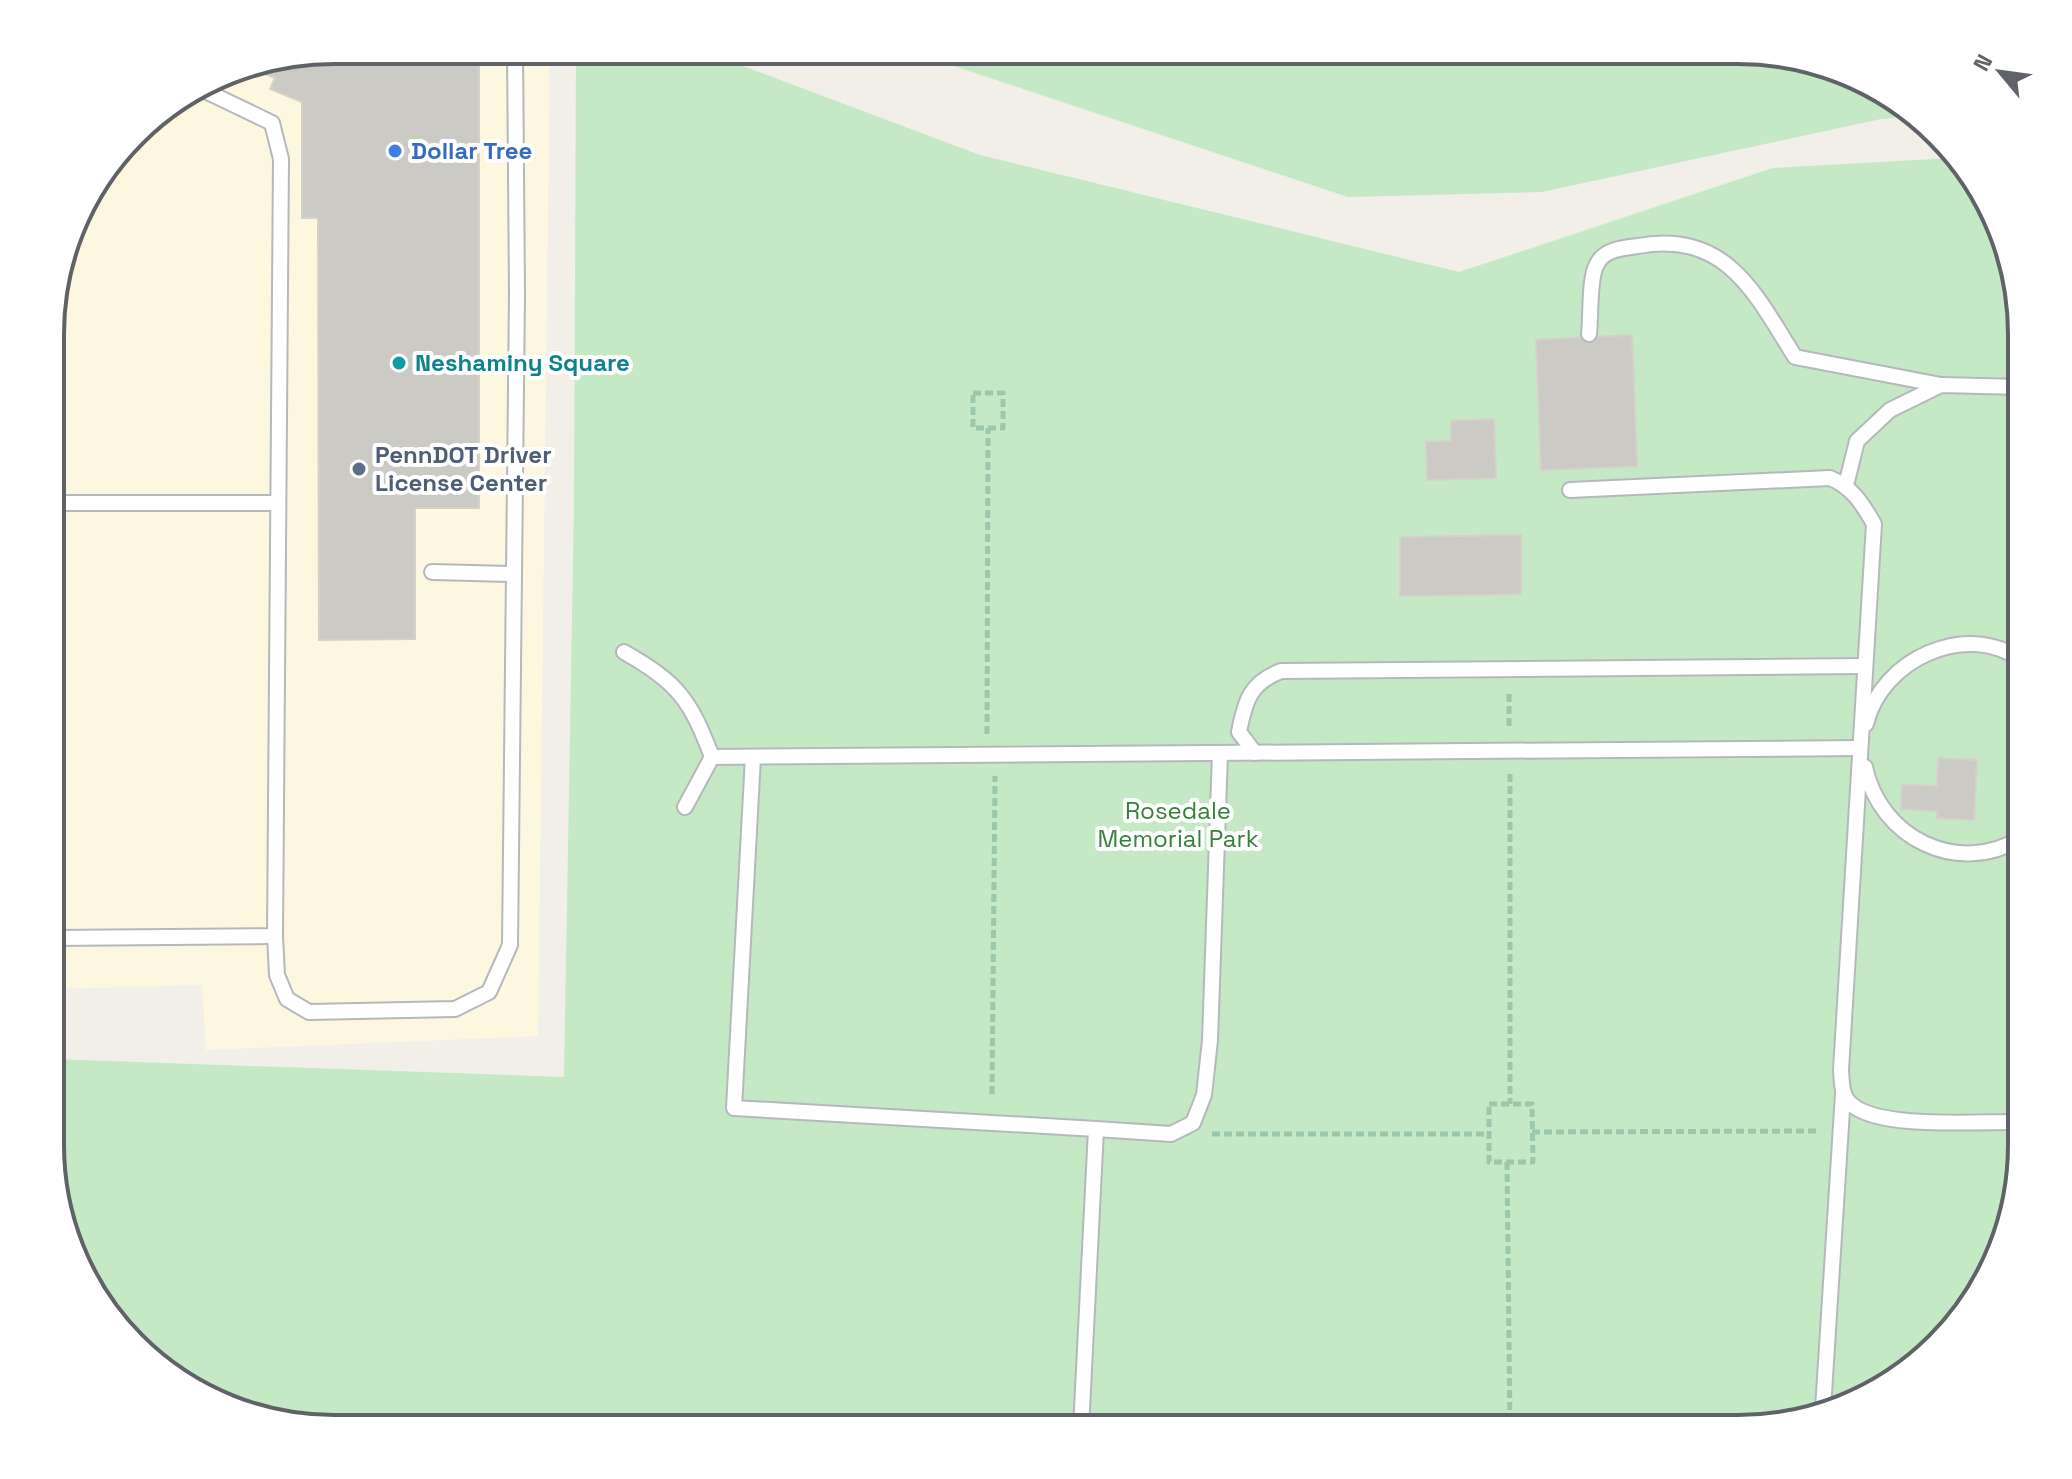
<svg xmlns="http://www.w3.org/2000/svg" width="2072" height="1479" font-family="'Space Grotesk',sans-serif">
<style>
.commercial{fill:#fef7e0}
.green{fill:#c5e8c5}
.building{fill:#cccac5;stroke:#d6d1c6;stroke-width:2}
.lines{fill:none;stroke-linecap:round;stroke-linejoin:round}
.service-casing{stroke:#b5b8bc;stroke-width:18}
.path{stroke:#9cc7a9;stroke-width:5;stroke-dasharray:8 4;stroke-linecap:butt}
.service{stroke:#fff;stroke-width:14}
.shop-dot{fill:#3f7fe0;stroke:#fff;stroke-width:3}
.culture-dot{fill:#0f9aa8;stroke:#fff;stroke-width:3}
.service-dot{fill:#5c6f8a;stroke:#fff;stroke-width:3}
.labels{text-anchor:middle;stroke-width:8;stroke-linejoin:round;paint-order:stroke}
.shop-label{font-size:24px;font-weight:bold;fill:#366cbe;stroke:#fff;text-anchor:start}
.culture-label{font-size:24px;font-weight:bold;fill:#0d838f;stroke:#fff;text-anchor:start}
.service-label{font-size:24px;font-weight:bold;fill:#4e5e75;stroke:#fff;text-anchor:start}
.park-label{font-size:24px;fill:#348238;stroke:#fff}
.rim{fill:none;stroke:#5f6368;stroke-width:4}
</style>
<rect width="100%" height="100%" fill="#f1efe8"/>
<polygon class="commercial" points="334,50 550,50 538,1036 206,1050 202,985 52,989 52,298 80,208 146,121 226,71"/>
<g class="green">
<polygon points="576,50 701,50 980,155 1459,272 1773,168 1951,158 1992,208 2021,316 2021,1163 2001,1253 1963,1318 1864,1399 1738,1429 316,1428 226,1408 161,1370 88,1286 52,1181 52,1059 564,1077 574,503"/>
<polygon points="906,50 1756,51 1846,71 1911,109 1917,116 1881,119 1542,192 1348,197"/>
</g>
<g class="building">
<polygon points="334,50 479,50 479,508 415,508 415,639 319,640 318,218 302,218 302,102 270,89 275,78 248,67"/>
<polygon points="1632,335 1637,466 1541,470 1536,340"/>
<polygon points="1494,419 1496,478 1427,480 1426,442 1451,441 1451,421"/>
<polygon points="1521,535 1521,594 1400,596 1400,537"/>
<polygon points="1938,758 1977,760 1974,820 1937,818 1937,811 1901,809 1902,785 1937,786"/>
</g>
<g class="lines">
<defs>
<g id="service">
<path d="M1589,334C1591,317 1589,280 1596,266C1603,249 1623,248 1638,246C1726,230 1755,293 1795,357L1941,385"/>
<polyline points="1846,485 1857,441 1890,410 1941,385 2021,387"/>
<path d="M1570,490L1830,478C1852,487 1862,503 1874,524L1841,1070C1842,1081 1841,1096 1851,1104C1879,1130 1982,1121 2021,1122"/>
<polyline points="52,503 278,503"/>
<polyline points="432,572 514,574"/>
<path d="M624,652C678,683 690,699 712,757L685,807"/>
<path d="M1866,724C1881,660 1966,620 2021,660"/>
<path d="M1255,753L1239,732C1245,701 1250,683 1281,671L1865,666"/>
<polyline points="712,757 1860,748"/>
<polyline points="753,757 734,1108 1096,1129 1081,1429"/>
<path d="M1865,767C1880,838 1958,877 2021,838"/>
<polyline points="275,936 277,975 287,999 309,1012 455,1009 489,992 510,945 517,294 515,50"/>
<polyline points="52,938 275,936 281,159 272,123 199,88"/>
<polyline points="1096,1129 1171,1134 1193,1123 1204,1095 1210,1040 1220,753"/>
<polyline points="1823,1409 1843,1094"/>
</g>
</defs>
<use href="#service" class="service-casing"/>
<g class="path">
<rect x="973" y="393" width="30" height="35"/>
<polyline points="1509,694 1509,728"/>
<polyline points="987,734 988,428"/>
<polyline points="1510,774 1510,1104"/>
<polyline points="2016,866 2016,1050"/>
<polyline points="992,1094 995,776"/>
<polygon points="1489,1104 1532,1104 1533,1162 1489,1162"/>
<polyline points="1532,1132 1819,1131"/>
<polyline points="1212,1134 1489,1134"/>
<polyline points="2018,1143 2018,1176"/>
<polyline points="1507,1162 1510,1429"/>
</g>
<use href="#service" class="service"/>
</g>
<circle class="shop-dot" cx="395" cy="151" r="8"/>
<circle class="culture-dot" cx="399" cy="363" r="8"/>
<circle class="service-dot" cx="359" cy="469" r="8"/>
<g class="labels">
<g class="shop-label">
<text x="411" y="159">Dollar Tree</text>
</g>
<g class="culture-label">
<text x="415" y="371">Neshaminy Square</text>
</g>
<g class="service-label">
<text x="375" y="463">PennDOT Driver<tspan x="375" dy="28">License Center</tspan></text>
</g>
<g class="park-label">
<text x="1178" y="819">Rosedale<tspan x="1178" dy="28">Memorial Park</tspan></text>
</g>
</g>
<path d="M0 0H2072V1479H0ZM334 64H1738A270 270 0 0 1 2008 334V1145A270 270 0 0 1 1738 1415H334A270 270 0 0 1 64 1145V334A270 270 0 0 1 334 64Z" fill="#fff" fill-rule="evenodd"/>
<path class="rim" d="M334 64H1738A270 270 0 0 1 2008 334V1145A270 270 0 0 1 1738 1415H334A270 270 0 0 1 64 1145V334A270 270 0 0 1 334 64Z"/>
<g transform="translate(2000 72) rotate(299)" stroke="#ffffff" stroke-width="6" paint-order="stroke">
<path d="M0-6L14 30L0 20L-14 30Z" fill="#5f6368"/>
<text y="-12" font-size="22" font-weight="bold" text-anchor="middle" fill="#5f6368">N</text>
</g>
</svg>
